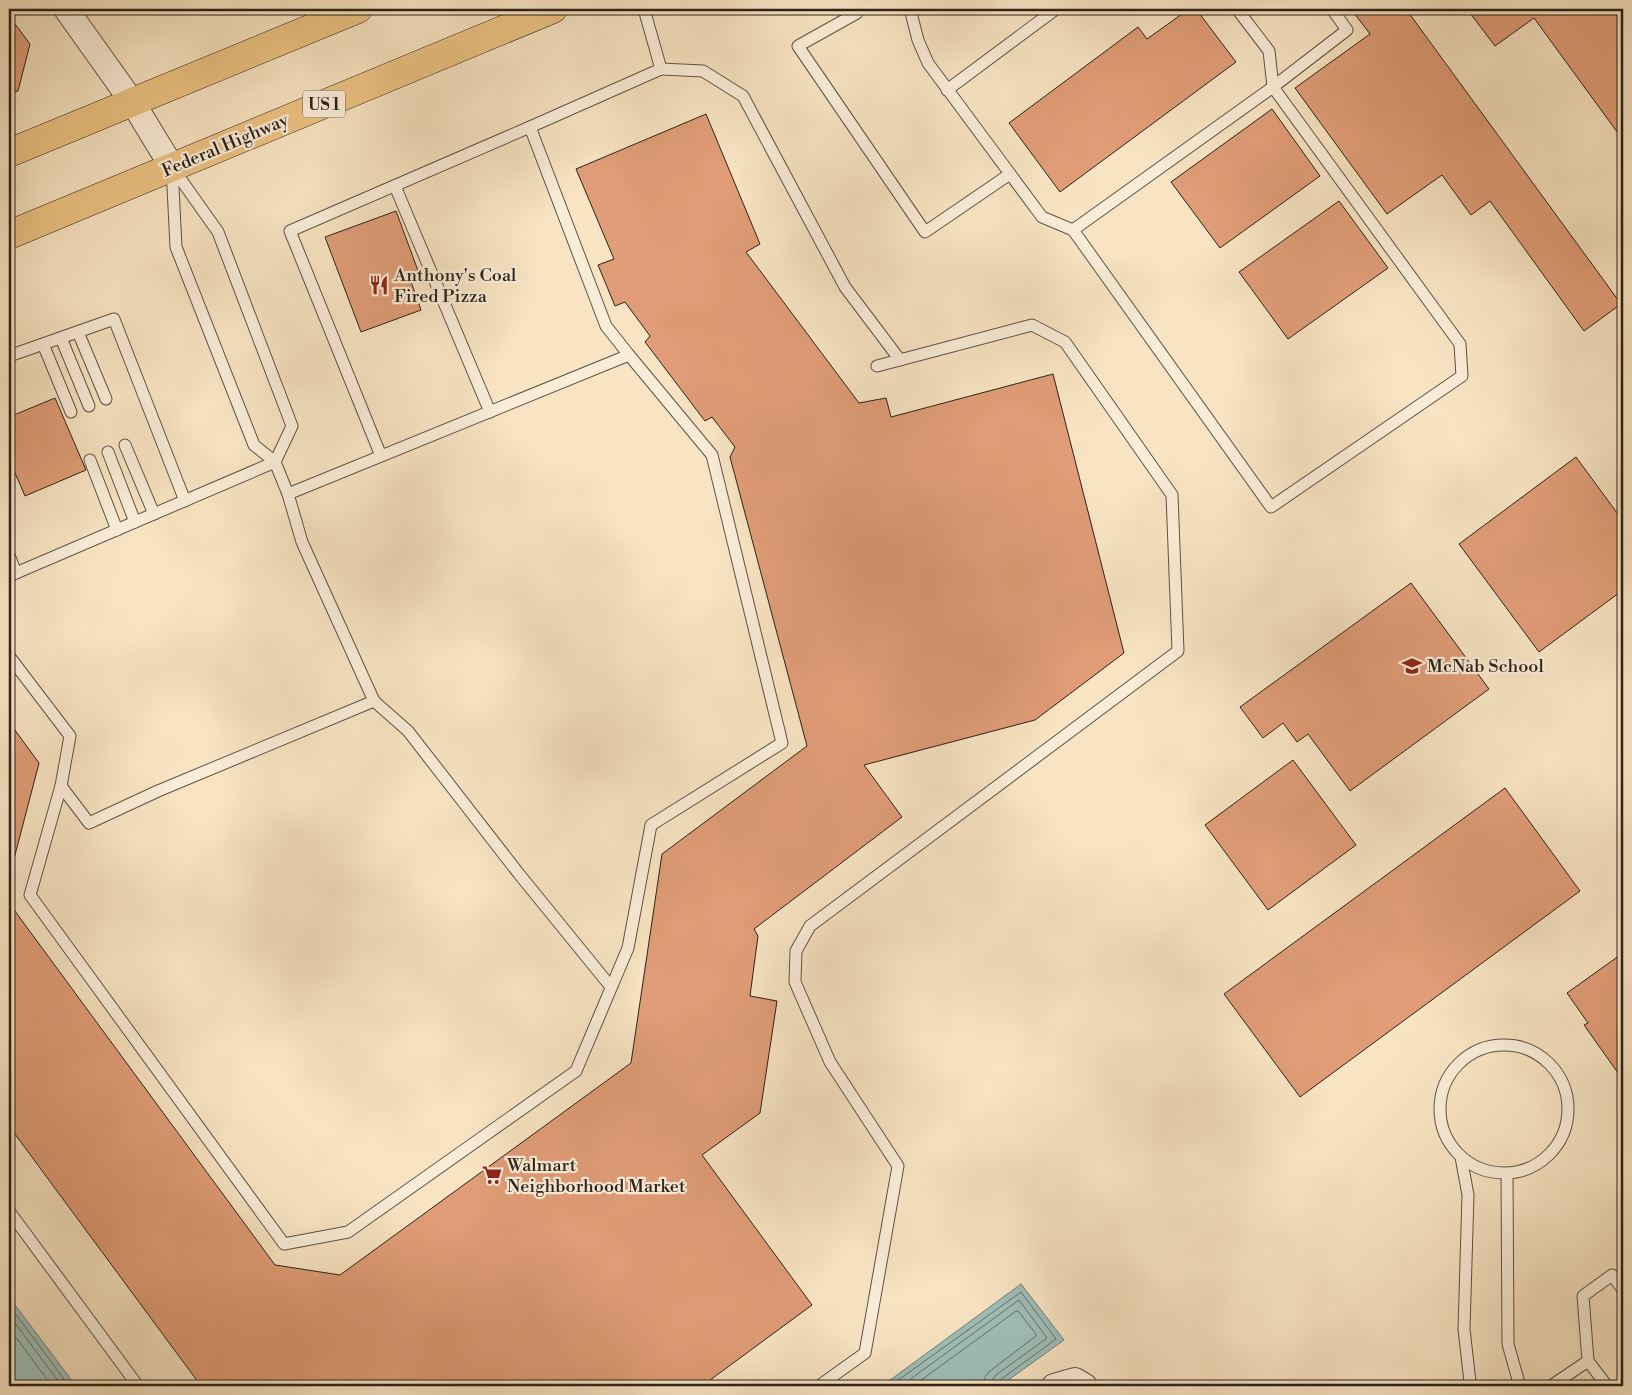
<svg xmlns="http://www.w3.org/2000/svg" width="1632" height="1395" font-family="'Libre Bodoni',serif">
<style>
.water{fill:#9ebeb8;stroke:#708078}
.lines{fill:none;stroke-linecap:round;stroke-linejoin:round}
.shore{stroke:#647068;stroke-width:1}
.building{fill:#e09d77;stroke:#2b2219}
.service-casing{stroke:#5e5244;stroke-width:13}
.minor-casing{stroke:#5e5244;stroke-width:26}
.primary-casing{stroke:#2b2219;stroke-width:29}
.service{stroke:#faedd8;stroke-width:11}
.minor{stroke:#faedd8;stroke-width:24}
.primary{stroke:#ecc282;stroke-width:28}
.labels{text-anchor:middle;stroke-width:4.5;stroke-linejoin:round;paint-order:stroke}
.shield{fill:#faedd8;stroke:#695f52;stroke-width:1}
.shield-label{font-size:16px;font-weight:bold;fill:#2b2219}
.street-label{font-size:18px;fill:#2b2219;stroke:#faedd8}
.poi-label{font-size:18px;fill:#2b2219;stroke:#faedd8;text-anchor:start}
</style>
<rect width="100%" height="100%" fill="#f8e4c3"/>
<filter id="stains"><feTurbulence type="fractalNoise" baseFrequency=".004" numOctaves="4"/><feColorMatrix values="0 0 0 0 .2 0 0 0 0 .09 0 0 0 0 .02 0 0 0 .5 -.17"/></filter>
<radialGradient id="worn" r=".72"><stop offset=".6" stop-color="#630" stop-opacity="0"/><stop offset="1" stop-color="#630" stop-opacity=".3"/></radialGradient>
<g class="water">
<polygon points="1021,1284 1064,1340 1000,1386 882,1386"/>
<polygon points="9,1297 76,1386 9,1386"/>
</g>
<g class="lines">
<g class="shore">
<polyline points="9,1305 69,1386"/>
<polyline points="9,1315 62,1386"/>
<polyline points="9,1328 52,1386"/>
<polyline points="890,1386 1021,1292 1056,1339 1000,1380 998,1386"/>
<polyline points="901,1386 1019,1300 1047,1338 996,1375 992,1380 991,1386"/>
<polyline points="913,1386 1016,1311 1018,1311 1036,1334 1036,1336 990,1371 985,1377 984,1386"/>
</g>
</g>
<g class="building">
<polygon points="1189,9 1196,9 1236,62 1060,192 1009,123 1138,27 1147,39"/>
<polygon points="1351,9 1406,9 1621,304 1584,331 1490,201 1471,215 1442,175 1387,214 1295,88 1370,34"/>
<polygon points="1467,9 1623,9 1623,140 1534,18 1495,46"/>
<polygon points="9,16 30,44 18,91 9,94"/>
<polygon points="1272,109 1320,176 1220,248 1171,182"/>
<polygon points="706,114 760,244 746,252 859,403 886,398 891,417 1053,374 1124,653 1035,720 864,765 902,817 754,929 758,936 750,996 777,1001 760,1113 702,1155 812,1305 702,1386 201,1386 9,1126 9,903 275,1265 340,1275 631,1063 662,854 807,746 730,457 735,447 712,417 705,421 645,342 650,336 625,302 615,306 598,265 614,259 576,169"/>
<polygon points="1339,201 1388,268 1288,339 1239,272"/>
<polygon points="396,211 420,276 410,279 421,310 361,332 325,237"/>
<polygon points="55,398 86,470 25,496 9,459 9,417"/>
<polygon points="1576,457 1623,521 1623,590 1539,652 1459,544"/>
<polygon points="1411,583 1489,689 1350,791 1308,734 1297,742 1283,723 1263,738 1240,707"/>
<polygon points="9,722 39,763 9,878"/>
<polygon points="1293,760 1356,845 1268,910 1205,825"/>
<polygon points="1505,788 1580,891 1300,1097 1224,994"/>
<polygon points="1623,953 1623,1080 1584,1025 1588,1023 1567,993"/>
</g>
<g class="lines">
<defs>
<g id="service">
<polyline points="910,9 918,40 928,63 1042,217 1073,230 1273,87 1347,30 1332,9"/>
<polyline points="857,13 798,46 925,232 1010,174"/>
<polyline points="661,69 703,71 743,96 845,287 900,360"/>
<polyline points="947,90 1056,9"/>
<polyline points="395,186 490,412"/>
<polyline points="1073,230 1271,507 1462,376 1460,344 1273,87 1269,51 1237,9"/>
<polyline points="78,332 106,399"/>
<polyline points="61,338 89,406"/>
<polyline points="43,344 71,412"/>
<polyline points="9,356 114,319 185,501"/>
<polyline points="125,445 154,514"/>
<polyline points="108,452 135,522"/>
<polyline points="381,456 290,231 530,127"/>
<polyline points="90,460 117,530"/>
<polyline points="288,494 629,355"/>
<polyline points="9,555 16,573"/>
<polyline points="9,576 275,462 292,426 218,232 172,167"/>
<polyline points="9,656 70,736 61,786 30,895 284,1244 348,1232 576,1071 628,948 651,825 782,743 712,455 629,355 606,326 530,127 661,69 644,9"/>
<polyline points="374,701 408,731 519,874 611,987"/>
<polyline points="61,786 89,823 158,791 374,701 302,542 288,494 275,462 254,445 176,247 172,167"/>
<circle cx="1504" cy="1109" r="64"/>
<polyline points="1461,1157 1468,1195 1464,1329 1470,1382 1473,1386"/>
<polyline points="1507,1174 1508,1344 1519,1383 1521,1386"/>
<polyline points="9,1211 138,1386"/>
<polyline points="819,1386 865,1353 898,1166 830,1062 795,982 796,951 810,926 1178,651 1172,495 1065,342 1032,325 877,366"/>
<polyline points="1551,1386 1588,1361"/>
<polyline points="1607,1386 1588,1361 1583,1296 1612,1275 1623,1290"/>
<polyline points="1619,1386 1623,1383"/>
</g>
<g id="minor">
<polyline points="66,9 133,103 172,167"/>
<polyline points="1054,1386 1075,1380 1085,1386"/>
</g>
<g id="primary">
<polyline points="9,153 358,9"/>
<polyline points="9,235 553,9"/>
</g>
</defs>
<use href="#service" class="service-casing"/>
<use href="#minor" class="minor-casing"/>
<use href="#primary" class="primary-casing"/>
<use href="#service" class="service"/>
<use href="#minor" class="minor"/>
<use href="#primary" class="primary"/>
</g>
<defs>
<symbol id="restaurant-bare" viewBox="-9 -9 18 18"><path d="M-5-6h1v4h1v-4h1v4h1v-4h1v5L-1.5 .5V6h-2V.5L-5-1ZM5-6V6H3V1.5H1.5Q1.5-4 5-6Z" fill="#8f2418" stroke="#faedd8" stroke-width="2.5" paint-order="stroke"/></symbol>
<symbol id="school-bare" viewBox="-9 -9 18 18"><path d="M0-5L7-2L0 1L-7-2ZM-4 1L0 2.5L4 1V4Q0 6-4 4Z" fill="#8f2418" stroke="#faedd8" stroke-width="2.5" paint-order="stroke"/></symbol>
<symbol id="supermarket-bare" viewBox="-9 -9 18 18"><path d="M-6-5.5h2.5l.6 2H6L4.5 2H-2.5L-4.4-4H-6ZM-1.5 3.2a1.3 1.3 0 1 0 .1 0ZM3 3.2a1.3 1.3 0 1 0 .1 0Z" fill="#8f2418" stroke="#faedd8" stroke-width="2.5" paint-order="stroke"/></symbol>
</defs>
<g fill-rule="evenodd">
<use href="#restaurant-bare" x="365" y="271" width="28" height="28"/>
<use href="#school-bare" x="1398" y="652" width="28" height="28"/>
<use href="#supermarket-bare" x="478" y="1161" width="28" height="28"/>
</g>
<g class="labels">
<rect class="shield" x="303" y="90.5" width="42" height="27" rx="4"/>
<g class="shield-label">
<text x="324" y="110">US 1</text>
</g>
<g class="street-label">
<text transform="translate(225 145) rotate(-23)" y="6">Federal Highway</text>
</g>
<g class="poi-label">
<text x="394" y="281">Anthony's Coal<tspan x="394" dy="21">Fired Pizza</tspan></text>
<text x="1427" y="672">McNab School</text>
<text x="507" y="1171">Walmart<tspan x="507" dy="21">Neighborhood Market</tspan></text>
</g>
</g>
<rect width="1632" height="1395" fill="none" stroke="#f8e4c3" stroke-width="30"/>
<rect x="10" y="10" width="1612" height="1375" fill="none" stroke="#2b2219" stroke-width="2.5"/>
<rect x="15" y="15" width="1602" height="1365" fill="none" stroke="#2b2219"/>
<rect width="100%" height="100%" filter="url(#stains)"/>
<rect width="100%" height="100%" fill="url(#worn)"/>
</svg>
